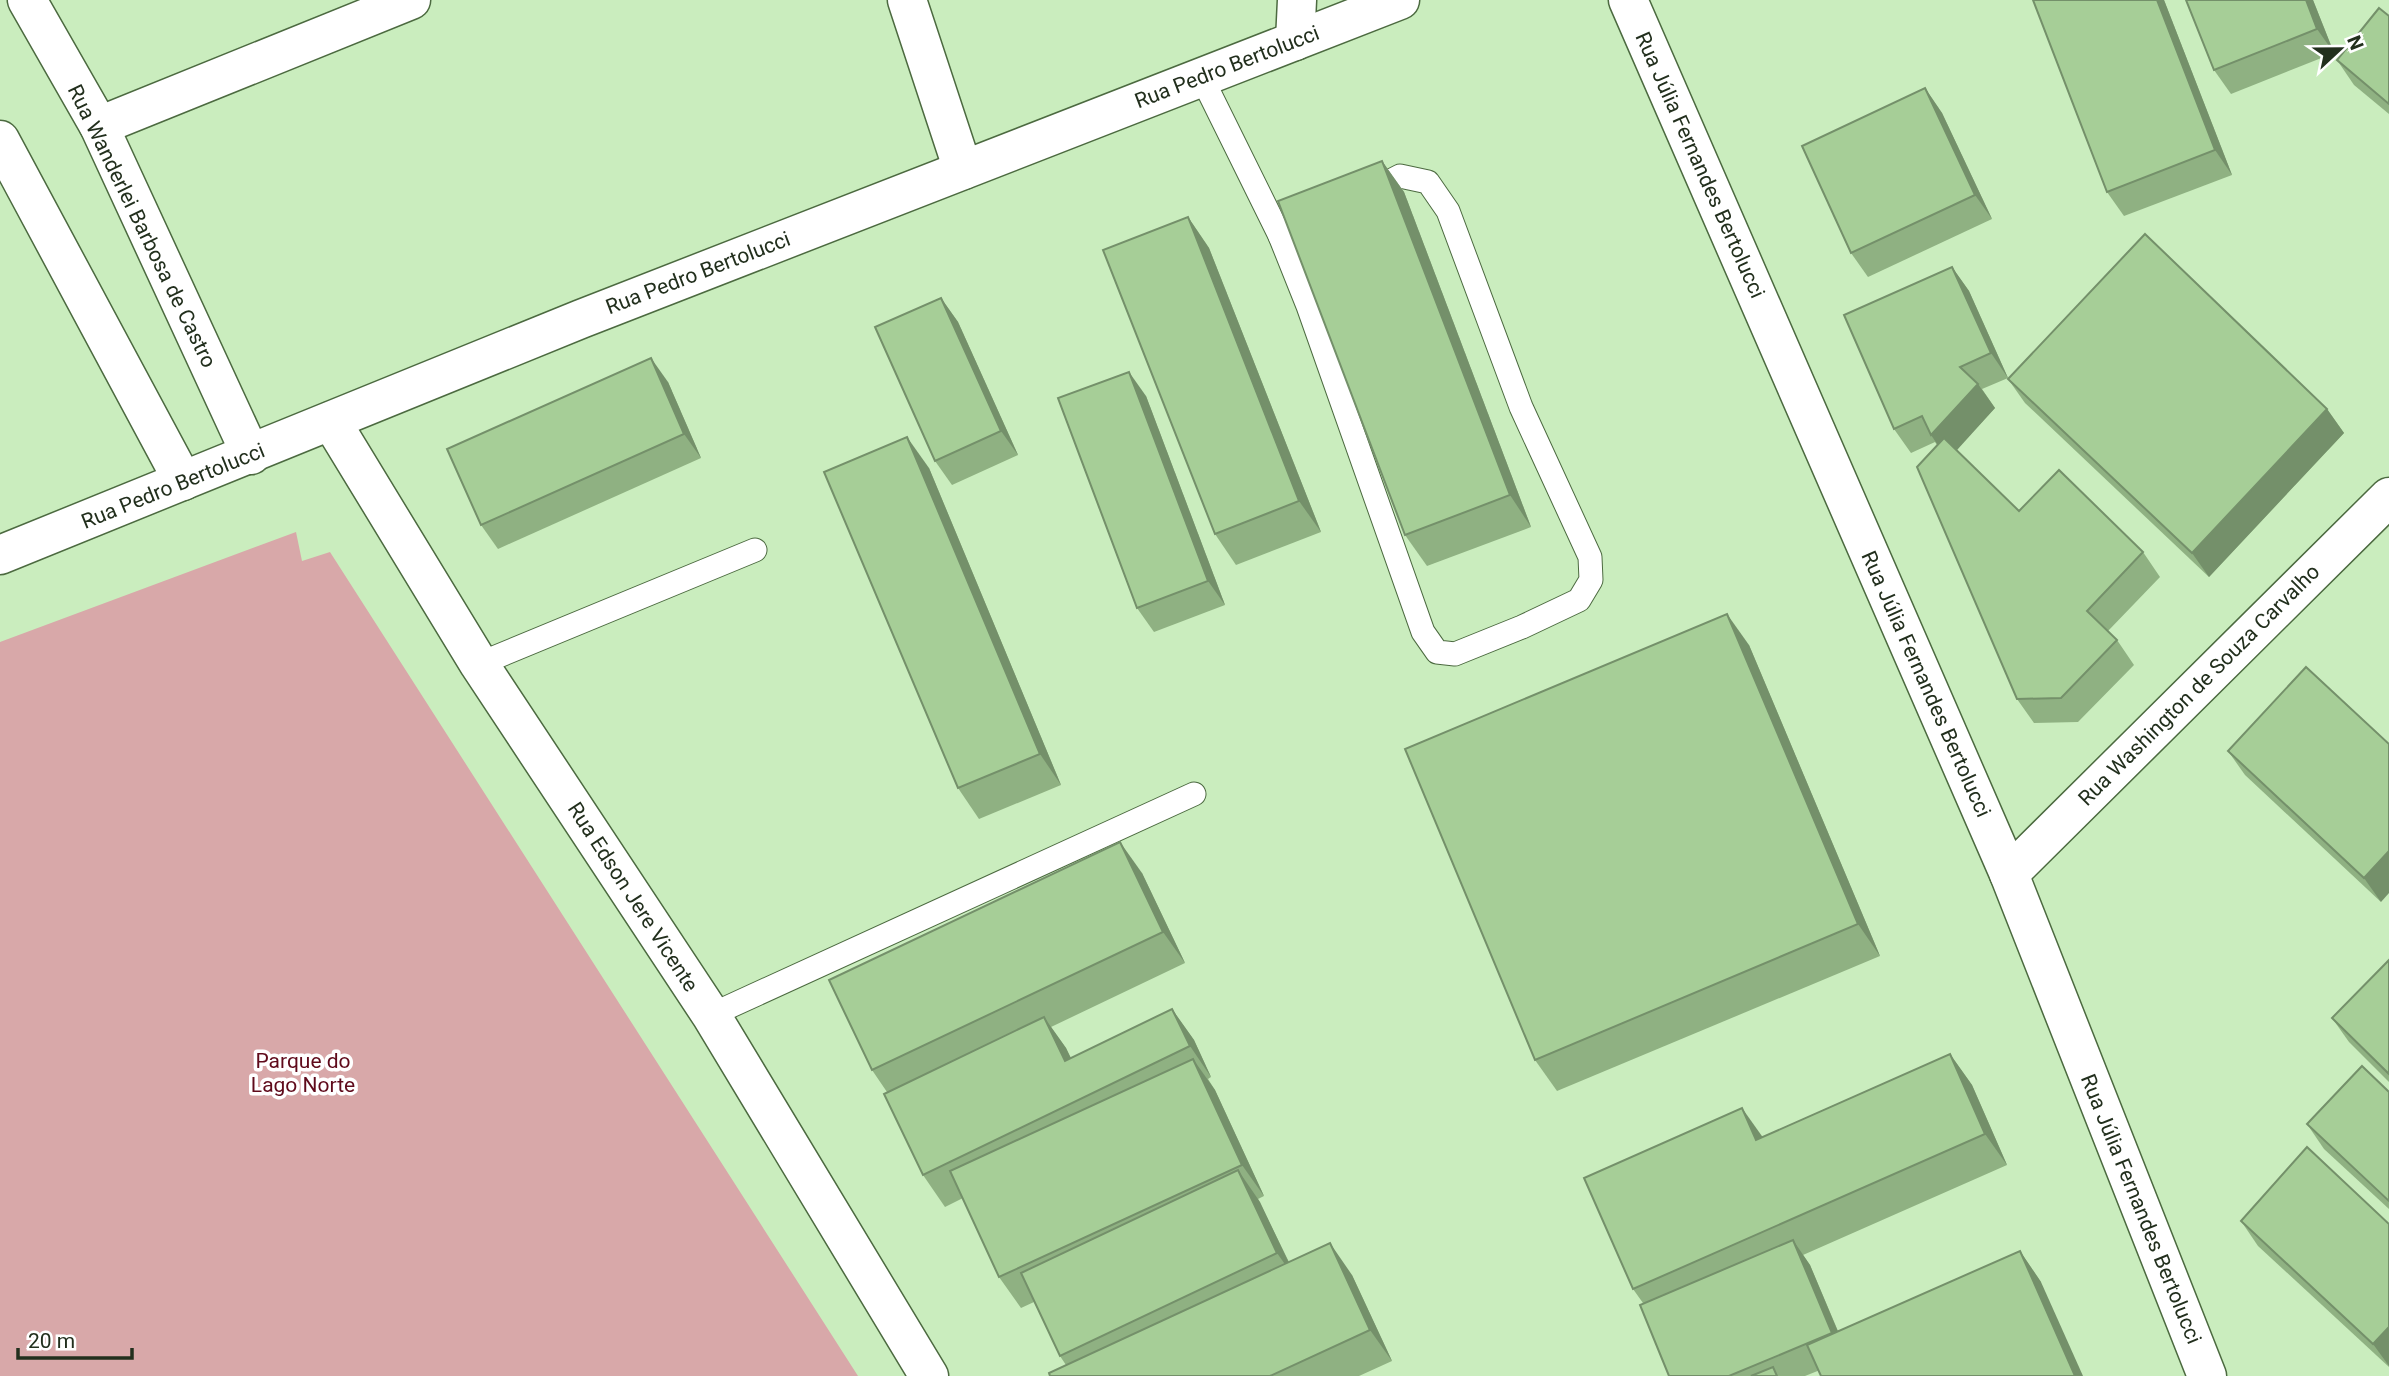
<svg xmlns="http://www.w3.org/2000/svg" width="2389" height="1376" font-family="Roboto,sans-serif">
<style>
.green{fill:#d8a8a9}
.lines{fill:none;stroke-linecap:round;stroke-linejoin:round}
.lane-casing{stroke:#4c6a40;stroke-width:25}
.street-casing{stroke:#4c6a40;stroke-width:41}
.lane{stroke:#fff;stroke-width:23}
.street{stroke:#fff;stroke-width:38}
.wall{fill:#8fb182}
.shaded-wall{fill:#74906a}
.building{fill:#a6ce97;stroke:#74906a;stroke-width:2}
.labels{text-anchor:middle;stroke-width:7;stroke-linejoin:round;paint-order:stroke}
.street-label{font-size:21px;fill:#222f1d;stroke:#fff}
.park-label{font-size:21px;fill:#5f0a1b;stroke:#fff}
</style>
<rect width="100%" height="100%" fill="#caedbe"/>
<polygon class="green" points="296,532 302,561 330,552 858,1376 0,1376 0,642"/>
<g class="lines">
<defs>
<g id="lane">
<polyline points="1201,76 1280,236 1308,306 1423,632 1437,652 1455,654 1522,627 1579,600 1591,580 1590,557 1521,407 1448,211 1428,182 1400,176 1369,192"/>
<polyline points="1280,236 1316,218"/>
<polyline points="479,664 755,550"/>
<polyline points="711,1015 1194,794"/>
</g>
<g id="street">
<polyline points="27,0 99,126 251,455"/>
<polyline points="907,0 963,170"/>
<polyline points="1628,0 2009,874 2207,1376"/>
<polyline points="1295,41 1297,0"/>
<polyline points="99,126 411,0"/>
<polyline points="0,140 183,481"/>
<polyline points="331,421 479,664 711,1015 929,1376"/>
<polyline points="0,555 581,319 1400,0"/>
<polyline points="2009,874 2389,497"/>
</g>
</defs>
<use href="#lane" class="lane-casing"/>
<use href="#street" class="street-casing"/>
<use href="#lane" class="lane"/>
<use href="#street" class="street"/>
</g>
<g class="wall">
<polygon points="2033,0 2164,0 2232,175 2124,216 2107,192"/>
<polygon points="2186,0 2313,0 2334,53 2231,94 2214,70"/>
<polygon points="2389,16 2389,114 2354,85 2337,60"/>
<polygon points="1925,88 1942,113 1992,219 1868,277 1851,253"/>
<polygon points="1382,161 1404,192 1531,527 1427,566 1405,535"/>
<polygon points="1188,217 1209,248 1321,532 1236,565 1215,534"/>
<polygon points="1952,267 1969,291 2008,378 1982,389 1995,408 1956,450 2019,511 2143,552 2160,577 2108,631 2117,640 2134,665 2078,722 2034,723 2017,699 1937,445 1935,442 1911,453 1894,429"/>
<polygon points="941,298 958,322 1018,455 952,485 935,461"/>
<polygon points="2008,379 2327,409 2344,433 2209,577 2025,403"/>
<polygon points="668,382 701,458 498,549 481,525"/>
<polygon points="1146,396 1225,605 1154,632 1137,608"/>
<polygon points="929,468 1061,785 979,819 958,788"/>
<polygon points="1749,645 1880,956 1557,1091 1535,1060"/>
<polygon points="2306,667 2381,902 2245,775 2228,751"/>
<polygon points="1142,873 1185,963 1051,1027 1066,1048 1071,1058 1172,1009 1194,1040 1211,1077 1208,1079 1215,1090 1264,1196 1258,1199 1289,1262 1352,1275 1392,1361 1359,1376 1050,1376 1066,1365 1060,1356 1034,1302 1021,1308 999,1277 963,1198 945,1207 923,1175 887,1092 872,1070"/>
<polygon points="2389,960 2389,1082 2349,1042 2332,1018"/>
<polygon points="1950,1054 1972,1085 2007,1165 1803,1255 1810,1265 1838,1331 2020,1251 2041,1282 1805,1376 1669,1376 1643,1303 1633,1289 1762,1137"/>
<polygon points="2389,1092 2389,1209 2324,1149 2307,1124"/>
<polygon points="2241,1221 2389,1224 2389,1367 2258,1246"/>
</g>
<g class="shaded-wall">
<polygon points="2157,0 2164,0 2232,175 2215,150"/>
<polygon points="2306,0 2313,0 2334,53 2317,29"/>
<polygon points="1925,88 1942,113 1992,219 1975,195"/>
<polygon points="1382,161 1404,192 1531,527 1510,495"/>
<polygon points="1188,217 1209,248 1321,532 1299,501"/>
<polygon points="1952,267 1969,291 2008,378 1991,353"/>
<polygon points="941,298 958,322 1018,455 1001,431"/>
<polygon points="651,358 668,382 701,458 684,434"/>
<polygon points="1129,372 1146,396 1225,605 1208,581"/>
<polygon points="1978,384 1995,408 1948,460 1931,435"/>
<polygon points="2327,409 2344,433 2209,577 2192,553"/>
<polygon points="907,437 929,468 1061,785 1040,754"/>
<polygon points="1727,614 1749,645 1880,956 1858,924"/>
<polygon points="1120,842 1142,873 1185,963 1163,932"/>
<polygon points="2389,851 2389,893 2381,902 2364,878"/>
<polygon points="1172,1009 1194,1040 1211,1077 1190,1046"/>
<polygon points="1044,1017 1066,1048 1087,1092 1065,1061"/>
<polygon points="1950,1054 1972,1085 2007,1165 1985,1134"/>
<polygon points="1193,1059 1215,1090 1264,1196 1242,1165"/>
<polygon points="1742,1108 1764,1139 1756,1140"/>
<polygon points="1238,1170 1260,1202 1299,1284 1277,1253"/>
<polygon points="1793,1240 1810,1265 1849,1358 1832,1333"/>
<polygon points="1330,1243 1352,1275 1392,1361 1370,1330"/>
<polygon points="2020,1251 2041,1282 2083,1376 2075,1376"/>
<polygon points="2389,1327 2389,1366 2373,1344"/>
</g>
<g class="building">
<polygon points="2033,0 2157,0 2215,150 2107,192"/>
<polygon points="2186,0 2306,0 2317,29 2214,70"/>
<polygon points="2379,8 2389,16 2389,104 2337,60"/>
<polygon points="1925,88 1975,195 1851,253 1802,146"/>
<polygon points="1382,161 1510,495 1405,535 1278,201"/>
<polygon points="1188,217 1299,501 1215,534 1103,250"/>
<polygon points="2145,234 2327,409 2192,553 2008,379"/>
<polygon points="1952,267 1991,353 1960,367 1978,384 1931,435 1922,416 1894,429 1844,315"/>
<polygon points="941,298 1001,431 935,461 875,327"/>
<polygon points="651,358 684,434 481,525 447,449"/>
<polygon points="1129,372 1208,581 1137,608 1058,398"/>
<polygon points="907,437 1040,754 958,788 824,472"/>
<polygon points="1944,438 2019,511 2059,470 2143,552 2087,611 2117,640 2061,698 2017,699 1917,467"/>
<polygon points="1727,614 1858,924 1535,1060 1405,749"/>
<polygon points="2306,667 2389,744 2389,851 2364,878 2228,751"/>
<polygon points="1120,842 1163,932 872,1070 829,980"/>
<polygon points="2389,960 2389,1074 2332,1018"/>
<polygon points="1172,1009 1190,1046 923,1175 884,1094 1044,1017 1065,1061"/>
<polygon points="1950,1054 1985,1134 1633,1289 1584,1178 1742,1108 1756,1140"/>
<polygon points="1193,1059 1242,1165 999,1277 950,1171"/>
<polygon points="2362,1066 2389,1092 2389,1201 2307,1124"/>
<polygon points="2307,1147 2389,1224 2389,1327 2373,1344 2241,1221"/>
<polygon points="1238,1170 1277,1253 1060,1356 1021,1273"/>
<polygon points="1793,1240 1832,1333 1729,1376 1669,1376 1640,1305"/>
<polygon points="1330,1243 1370,1330 1270,1376 1050,1376 1049,1373"/>
<polygon points="2020,1251 2075,1376 1821,1376 1807,1345"/>
<polygon points="1773,1367 1777,1376 1751,1376"/>
</g>
<g class="labels">
<g class="street-label">
<text transform="translate(1227 67) rotate(-21)" y="7">Rua Pedro Bertolucci</text>
<text transform="translate(1700 165) rotate(66)" y="7">Rua Júlia Fernandes Bertolucci</text>
<text transform="translate(142 226) rotate(64)" y="7">Rua Wanderlei Barbosa de Castro</text>
<text transform="translate(698 273) rotate(-21)" y="7">Rua Pedro Bertolucci</text>
<text transform="translate(173 486) rotate(-22)" y="7">Rua Pedro Bertolucci</text>
<text transform="translate(1926 684) rotate(66)" y="7">Rua Júlia Fernandes Bertolucci</text>
<text transform="translate(2199 685) rotate(-45)" y="7">Rua Washington de Souza Carvalho</text>
<text transform="translate(633 897) rotate(57)" y="7">Rua Edson Jere Vicente</text>
<text transform="translate(2141 1209) rotate(68)" y="7">Rua Júlia Fernandes Bertolucci</text>
</g>
<g class="park-label">
<text x="303" y="1068">Parque do<tspan x="303" dy="24">Lago Norte</tspan></text>
</g>
</g>
<g transform="translate(2340 49) rotate(68)" stroke="#ffffff" stroke-width="5" paint-order="stroke">
<path d="M0-5L12 26L0 18L-12 26Z" fill="#222f1d"/>
<text y="-10" font-size="19" font-weight="bold" text-anchor="middle" fill="#222f1d">N</text>
</g>
<path d="M18 1348v10h114v-10" fill="none" stroke="#222f1d" stroke-width="3.5"/>
<text x="28" y="1348" font-size="21" fill="#222f1d" stroke="#ffffff" stroke-width="5" paint-order="stroke">20 m</text>
</svg>
